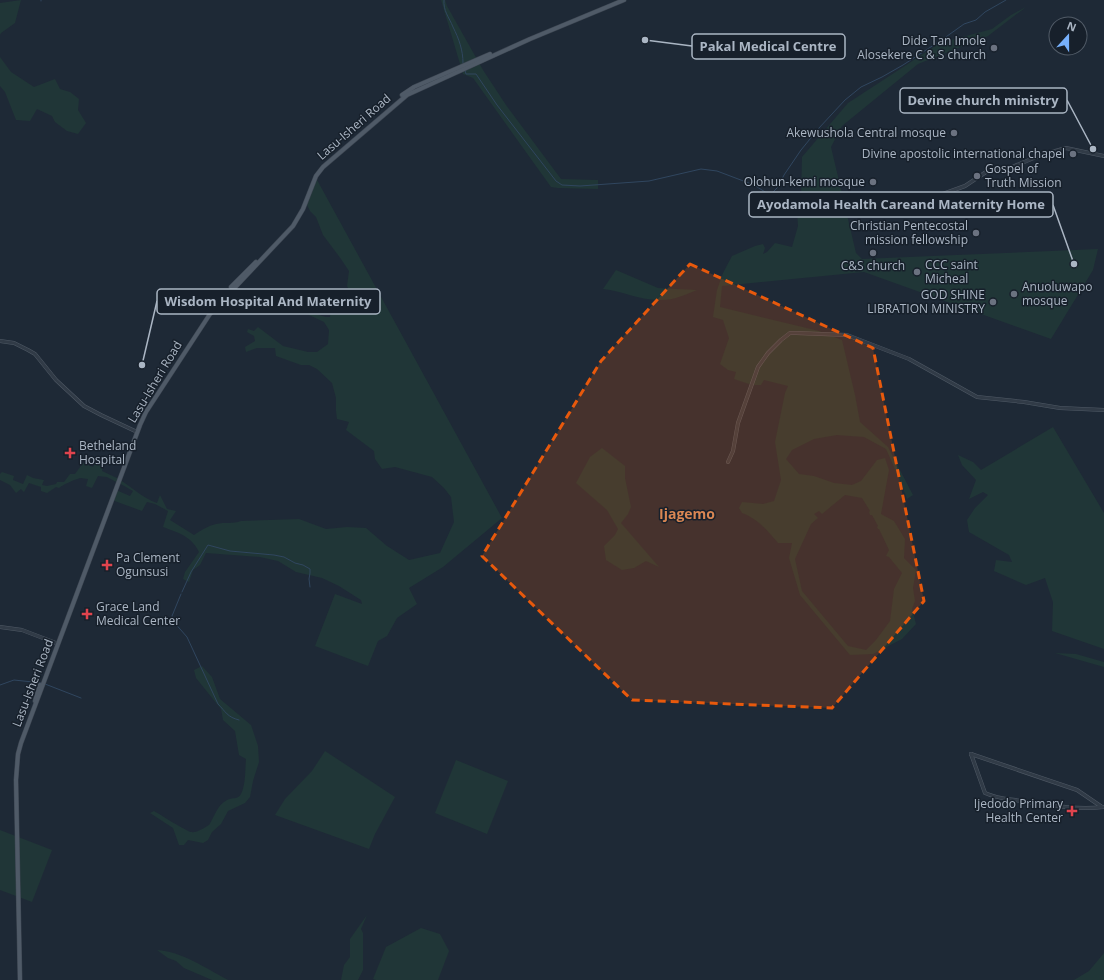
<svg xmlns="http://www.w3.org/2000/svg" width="1104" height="980" font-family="'Open Sans',sans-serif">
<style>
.green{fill:#203637;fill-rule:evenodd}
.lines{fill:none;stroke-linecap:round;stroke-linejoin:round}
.stream{stroke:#30465f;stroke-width:1}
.minor-casing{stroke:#4f5965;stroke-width:4}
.major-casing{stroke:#3b4450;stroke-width:5}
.minor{stroke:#313b47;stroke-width:3}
.major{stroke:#4f5a67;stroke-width:4}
.marked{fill:#e8590c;fill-opacity:0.2;stroke:#e8590c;stroke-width:3;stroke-dasharray:8 5;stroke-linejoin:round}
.worship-dot{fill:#6b7280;stroke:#17202b;stroke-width:1.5}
.health-dot{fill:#e0444e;stroke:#17202b;stroke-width:1.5}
.labels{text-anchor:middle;stroke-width:3;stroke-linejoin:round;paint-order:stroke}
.poi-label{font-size:12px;fill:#abb6c4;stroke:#17202b;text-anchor:end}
.street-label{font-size:12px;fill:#abb6c4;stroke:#17202b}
.quarter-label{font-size:14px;font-weight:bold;fill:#d88653;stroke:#17202b}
.leader{fill:none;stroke:#abb6c4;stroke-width:1.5}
.callout-dot{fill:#abb6c4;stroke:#17202b;stroke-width:1.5}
.callout{fill:#17202b;stroke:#abb6c4;stroke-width:1.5}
.callout-label{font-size:13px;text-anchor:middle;font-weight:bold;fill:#abb6c4}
</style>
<rect width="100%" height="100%" fill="#1e2936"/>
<g class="green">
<polygon points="21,0 15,23 1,33 0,35 0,3"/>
<polygon points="441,0 445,0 447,6 483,70 506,105 561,179 598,180 598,189 558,188 551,187 473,78 463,74"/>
<path d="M1026,7L988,36L918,64L842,126L831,147L856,253L862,259L1098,249L1093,270L1051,339L864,272L722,286L720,307L819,331L842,340L855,395L860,422L888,447L913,495L907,499L899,478L886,449L864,437L837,435L814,439L792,450L786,459L799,474L814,476L834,483L852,485L861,481L877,460L885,458L889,470L881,514L894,521L905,539L904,558L916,570L913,588L915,601L912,609L916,624L902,639L873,654L850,655L800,595L789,558L792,543H778C767,530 758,519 742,513L739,508L742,502L763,504L774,501L781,480L775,442L785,393L788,386L764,380L761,385H752L734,379L736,372L728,370L720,364L729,338L723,320L713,317L717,290L723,273L732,256L755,246L763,244L765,248L763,254L767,252L775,243L792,247L798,226L797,211L793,208L801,201L802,157L848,103L940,43L992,29L1011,15ZM845,495L862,498L870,511L869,512L870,515H872L878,526L877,527L878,529H879L889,550L886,556L889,557L902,573L894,589L890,621L876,640L866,650L848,646L802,591L795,559L811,524L818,518L814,514L819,511L822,514Z"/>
<polygon points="0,57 11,72 34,87 55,79 60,89 70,92 79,99 78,110 86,123 78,134 67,131 55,122 52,116 37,109 30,121 16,120 5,92 0,86"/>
<path d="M316,178L502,518L443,567L409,588L417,604L397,618L387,636L378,641L368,666L315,646L335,594L362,604L361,600L339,586L322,578L296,572L278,561L260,557L206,553L200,565L193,570L189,582L183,579L185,572L199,552C191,536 179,533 163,527L168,511L155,504L147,502L142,511L112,500L116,490L130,496L133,491L119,483L120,480C133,488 143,498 157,503L160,495L167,509L176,511L170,520L194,535C201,530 208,526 216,524C225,522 233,524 241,521L299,519L326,529L347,527L366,528L387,546L409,560L440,553L454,522L451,497L444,488L432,477L395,467L382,469L375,459L374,451L346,430L349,422L337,419L336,411V398L332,383L317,369L309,365H301L276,356L275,348H257L246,352L245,347L255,341L254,336L247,332L248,329L254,331L258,327L283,346L308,352H317L328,344L329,330L324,322L309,315L308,312L326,317H330L332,296L344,300L349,290L347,286L349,271L341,259L323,235L316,217L310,211L306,203Z"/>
<path d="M616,270L658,288L697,290C685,295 672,301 658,300C639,300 622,291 603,289Z"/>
<polygon points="1053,427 1104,513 1104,649 1052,631 1053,602 1045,578 1026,585 994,571 996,560 1012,562 1009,555 969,532 967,520 975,508 988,495 983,492 969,499 976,480 962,465 958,455 973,462 981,470"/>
<polygon points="602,448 625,466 625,478 631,507 628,514 621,523 659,567 646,561 634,568 622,570 606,560 604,546 615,535 618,529 607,510 576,483 590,457"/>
<path d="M97,460L103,464L102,471L119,479L118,483L107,477L98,476L92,488L86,486L88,479C85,479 83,478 81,478C78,478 62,485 59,488L56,487L47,493L41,491V487L29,483L24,492L21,489L16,493L10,485L0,480V474L2,472L14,476L13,480L23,484L27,475L33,478L44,480L42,485L47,486L56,484L57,482H64L70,474H75L83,463L93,467Z"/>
<polygon points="1055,653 1076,654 1104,662 1104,667"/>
<path d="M202,666L212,677L220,699L251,725L258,746L259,762L253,781L250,797L245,803L228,811L221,824L212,832L208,840L203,843L188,840L184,845H179L173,828L150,813L154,811C161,815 186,831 191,832C197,833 204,828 209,825C215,816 217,805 227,800C232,797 238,800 241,794C246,784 245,769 246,759L239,755L235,731L223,720L221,709L196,678L194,670Z"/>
<polygon points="325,751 395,797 375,834 369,849 275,815 285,799 312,771"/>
<polygon points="456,760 508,781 487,834 435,813"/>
<polygon points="0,830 52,850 32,902 0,890"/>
<polygon points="367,915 361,929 363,933 363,970 358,980 341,980 344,965 350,957 350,939"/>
<polygon points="421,928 440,934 449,951 438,980 376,980 373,979 386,947"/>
<path d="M157,950C181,951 207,969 228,980H212L184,968L176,961L168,958Z"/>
<polygon points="1104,953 1104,980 1074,980 1089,971"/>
</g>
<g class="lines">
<g class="stream">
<polyline points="41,0 41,1"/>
<path d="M444,0C443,11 449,17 453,27C459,39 463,50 463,63"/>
<polyline points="465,70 466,74 476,74 497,105 556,181 562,185 580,186 649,181 701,169 717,171 754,185 770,195 778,187 784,175 801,150 819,128 845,100 861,87 882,77 903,65 943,39 964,24 976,20 985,12 1006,0"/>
<polyline points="182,592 191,572 208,545 230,551 274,555 284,557 295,563 303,565 310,569 310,573 309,579 310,587"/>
<path d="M181,594L172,616L173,621L187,637L218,704C226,712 227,717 239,720"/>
<polyline points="45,684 81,698"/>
<polyline points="0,685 14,680 42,683"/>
</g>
<defs>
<g id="minor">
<polyline points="918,203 965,186 989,170 1012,167 1041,155 1066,148 1104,156"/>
<polyline points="0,341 14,343 28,350 35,354 56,380 84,406 101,415 135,431"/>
<polyline points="728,462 733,451 738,423 758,367 768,353 781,340 790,333 796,333 847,335 909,359 977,397 1024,402 1060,408 1104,410"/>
<polyline points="0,627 22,630 56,643"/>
<path d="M971,754L985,793C998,799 1009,799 1022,801C1048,805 1076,810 1103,807"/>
<polyline points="971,754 1077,790 1102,807"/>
</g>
<g id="major">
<polyline points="402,95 414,87 490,54"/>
<polyline points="231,287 256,262"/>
<polyline points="35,701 40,685"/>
<polyline points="20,980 16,780 18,754 21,743 140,425 146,412 210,314 293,226 303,209 316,176 323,167 407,95 530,39 624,0"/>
</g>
</defs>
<use href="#minor" class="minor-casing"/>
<use href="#major" class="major-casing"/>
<use href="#minor" class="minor"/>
<use href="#major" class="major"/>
</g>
<path class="marked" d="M690,264L873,348L924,601L832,708L632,700L482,556L601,361Z"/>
<g class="worship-dot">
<circle cx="994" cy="48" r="4"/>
<circle cx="954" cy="133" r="4"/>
<circle cx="1073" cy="154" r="4"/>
<circle cx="977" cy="176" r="4"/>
<circle cx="873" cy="182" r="4"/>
<circle cx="976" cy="233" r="4"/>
<circle cx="873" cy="253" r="4"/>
<circle cx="917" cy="272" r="4"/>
<circle cx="1014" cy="294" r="4"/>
<circle cx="993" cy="302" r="4"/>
</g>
<g class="health-dot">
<path d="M68 447h4v4h4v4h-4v4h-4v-4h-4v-4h4z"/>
<path d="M105 559h4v4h4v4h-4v4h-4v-4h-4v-4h4z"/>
<path d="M85 608h4v4h4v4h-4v4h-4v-4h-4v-4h4z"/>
<path d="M1070 805h4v4h4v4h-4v4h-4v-4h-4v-4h4z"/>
</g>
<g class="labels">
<g class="poi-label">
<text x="986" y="45">Dide Tan Imole<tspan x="986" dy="14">Alosekere C &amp; S church</tspan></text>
<text x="946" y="137">Akewushola Central mosque</text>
<text x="1065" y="158">Divine apostolic international chapel</text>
<text x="985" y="173" text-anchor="start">Gospel of<tspan x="985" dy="14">Truth Mission</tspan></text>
<text x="865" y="186">Olohun-kemi mosque</text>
<text x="968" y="230">Christian Pentecostal<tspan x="968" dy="14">mission fellowship</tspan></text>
<text x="925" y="269" text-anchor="start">CCC saint<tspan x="925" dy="14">Micheal</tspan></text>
<text x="873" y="270" text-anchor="middle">C&amp;S church</text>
<text x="1022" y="291" text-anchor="start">Anuoluwapo<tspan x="1022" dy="14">mosque</tspan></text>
<text x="985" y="299">GOD SHINE<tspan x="985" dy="14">LIBRATION MINISTRY</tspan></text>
<text x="79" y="450" text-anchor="start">Betheland<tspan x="79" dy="14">Hospital</tspan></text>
<text x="116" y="562" text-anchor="start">Pa Clement<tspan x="116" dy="14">Ogunsusi</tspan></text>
<text x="96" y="611" text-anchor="start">Grace Land<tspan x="96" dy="14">Medical Center</tspan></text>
<text x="1063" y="808">Ijedodo Primary<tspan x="1063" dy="14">Health Center</tspan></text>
</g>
<g class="street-label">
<text transform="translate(354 127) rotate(-41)" y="4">Lasu-Isheri Road</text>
<text transform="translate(155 382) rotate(-59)" y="4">Lasu-Isheri Road</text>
<text transform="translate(33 683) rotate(-69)" y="4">Lasu-Isheri Road</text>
</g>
<g class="quarter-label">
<text x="687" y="519">Ijagemo</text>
</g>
</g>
<path class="leader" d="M645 40L692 46M1093 149L1067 100M1074 264L1053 205M142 365L157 301"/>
<g class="callout-dot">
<circle cx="645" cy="40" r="4"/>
<circle cx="1093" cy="149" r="4"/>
<circle cx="1074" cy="264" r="4"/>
<circle cx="142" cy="365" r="4"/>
</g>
<g class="callout">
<rect x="692" y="34" width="153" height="25" rx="4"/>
<rect x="900" y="88" width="167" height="25" rx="4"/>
<rect x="749" y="192" width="304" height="25" rx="4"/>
<rect x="157" y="289" width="223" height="25" rx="4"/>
</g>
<g class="callout-label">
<text x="768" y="51">Pakal Medical Centre</text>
<text x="983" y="105">Devine church ministry</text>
<text x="901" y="209">Ayodamola Health Careand Maternity Home</text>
<text x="268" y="306">Wisdom Hospital And Maternity</text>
</g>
<g transform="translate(1068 36) rotate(21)"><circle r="19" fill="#17202b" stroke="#525c68"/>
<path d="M0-3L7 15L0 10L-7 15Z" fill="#77b1fd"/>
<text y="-6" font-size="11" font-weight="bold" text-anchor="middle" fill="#abb6c4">N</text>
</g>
</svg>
